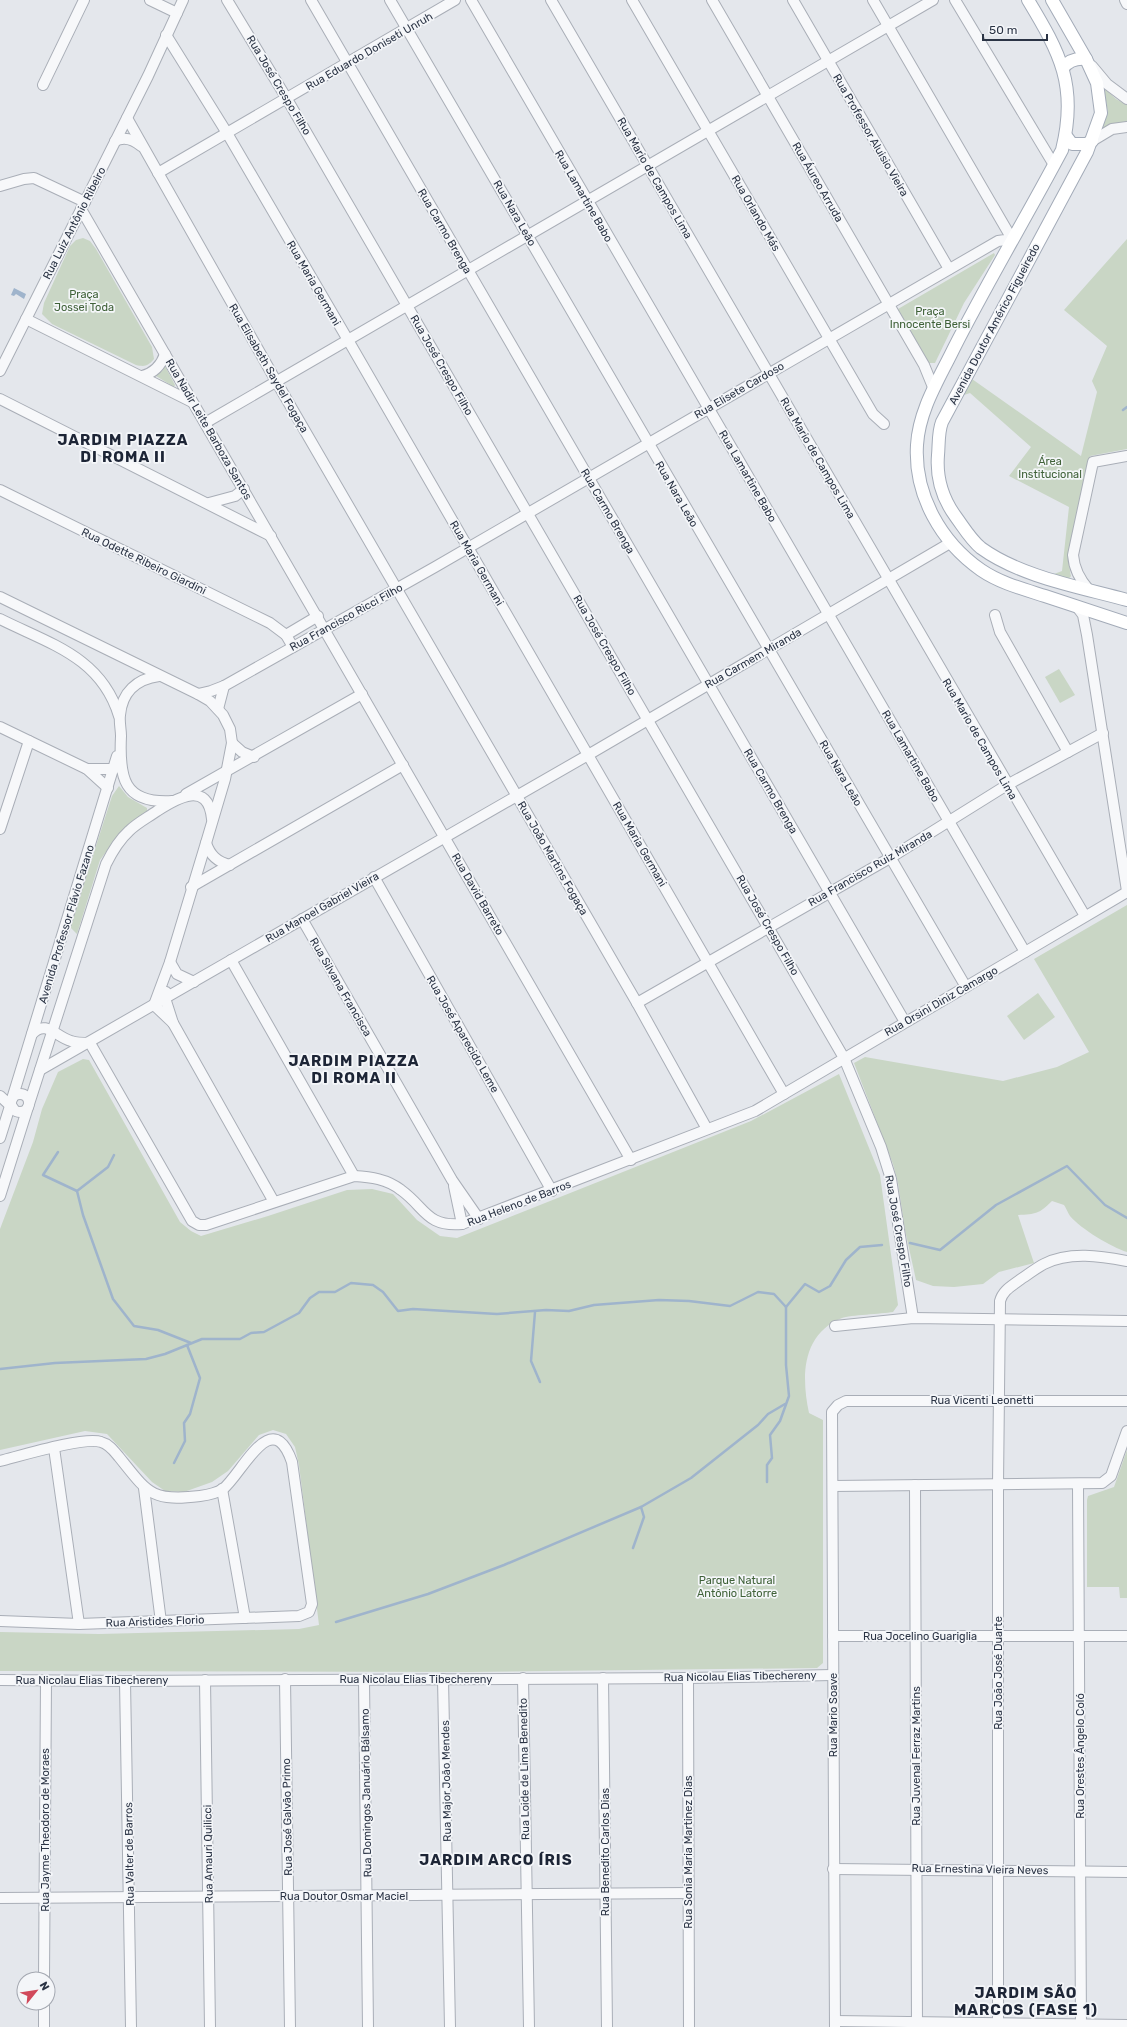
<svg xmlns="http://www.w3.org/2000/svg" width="1127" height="2027" font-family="Rubik,sans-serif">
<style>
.green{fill:#c9d6c5}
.water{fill:#9fb4cc}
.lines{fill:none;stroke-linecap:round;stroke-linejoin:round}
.stream{stroke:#9fb4cc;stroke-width:2.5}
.minor-casing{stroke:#a9aeb7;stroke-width:12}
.major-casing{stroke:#a3abb8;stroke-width:14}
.minor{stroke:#f7f8fa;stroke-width:10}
.major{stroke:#fff;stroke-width:12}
.labels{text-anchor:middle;stroke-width:3.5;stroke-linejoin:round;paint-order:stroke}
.street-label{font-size:11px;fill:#2b3445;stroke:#f4f6f9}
.park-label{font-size:11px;fill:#3f6138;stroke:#f4f6f9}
.district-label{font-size:15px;font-weight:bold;letter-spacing:1px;fill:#1d2536;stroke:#f4f6f9}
</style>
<rect width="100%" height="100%" fill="#e4e7ec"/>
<g class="green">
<polygon points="1104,88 1116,99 1127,105 1127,123 1114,124 1102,129 1108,113"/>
<path d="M83,238L90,241L96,249L152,347L154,359C148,366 145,367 136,365L52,324L42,314L44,303L70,246L76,240Z"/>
<path d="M1127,239V449L1090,456C1084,485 1064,550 1071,576L1068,580L1054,574L1062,571L1069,507L1009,476L1031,447L970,393L964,395L972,379L1081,456L1097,392L1092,381L1107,346L1064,310Z"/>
<polygon points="994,253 995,255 964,303 935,363 929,363 898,309"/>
<polygon points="165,366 175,385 174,387 156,376 163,370"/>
<polygon points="1059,669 1075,695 1060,703 1045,677"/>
<polygon points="119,786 128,797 147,808 147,811 133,821 118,836 100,860 77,934 70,927 112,796"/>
<path d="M1127,905V1252C1111,1247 1081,1229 1070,1216C1068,1213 1066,1208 1064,1205L1052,1201C1039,1214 1036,1214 1018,1215L1034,1263L999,1272L983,1284L954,1287L933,1286L916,1280L905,1230L898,1183L893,1164L854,1063L865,1057L1003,1081L1057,1067L1089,1052L1034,959Z"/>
<polygon points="1038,993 1055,1017 1024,1040 1007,1016"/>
<path d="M83,1059L89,1060L180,1222L191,1231L201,1236L268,1216L347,1190L372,1189L393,1194L417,1220L440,1236L457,1238L751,1121L839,1074L880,1175L898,1305L893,1312C882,1314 850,1315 842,1318C802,1334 801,1376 809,1413L823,1420V1663L817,1668L469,1672L0,1671V1632L99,1634L299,1629L319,1625L299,1465L295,1447L286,1434L273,1430L259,1435L228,1471L212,1482L184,1492L165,1491L152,1482L107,1434L85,1431L0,1450V1229L33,1142L42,1109L58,1072Z"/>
<polygon points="1127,1450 1127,1598 1120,1598 1119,1587 1087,1587 1087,1500 1088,1496 1114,1487"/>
</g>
<polygon class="water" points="14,288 26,294 24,299 16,294 14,296 11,295"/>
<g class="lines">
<g class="stream">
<polyline points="1123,410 1127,407"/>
<polyline points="58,1152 43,1175 77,1191"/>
<polyline points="114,1155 108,1167 77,1191 83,1215 113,1299 134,1326 158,1330 191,1343"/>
<polyline points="910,1243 940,1250 996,1205 1067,1166 1105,1205 1127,1218"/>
<polyline points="535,1312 531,1361 540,1382"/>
<polyline points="0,1369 55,1363 146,1359 165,1354 202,1339 240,1339 251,1333 264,1332 299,1313 310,1298 319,1292 335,1292 351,1283 373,1285 383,1292 398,1311 413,1309 497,1314 546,1310 569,1311 594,1305 659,1300 689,1301 730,1306 758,1292 774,1294 786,1307 805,1284 819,1292 830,1286 846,1260 860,1247 882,1245"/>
<polyline points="174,1463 185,1441 184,1423 190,1414 200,1378 187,1345"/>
<polyline points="767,1482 767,1465 772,1458 770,1435 780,1421 789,1396 786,1365 786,1307"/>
<polyline points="633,1548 644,1517 641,1507"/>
<polyline points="336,1622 428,1594 504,1565 641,1507 691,1478 758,1425 768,1414 785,1404"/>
</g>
<defs>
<g id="minor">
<polyline points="150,0 177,13"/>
<polyline points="227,0 287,99 844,1058 881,1147 891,1179 913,1318"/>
<polyline points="311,0 905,1022"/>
<polyline points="390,0 966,987"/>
<polyline points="471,0 1025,952"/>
<polyline points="551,0 1085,916"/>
<polyline points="632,0 873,414 884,424"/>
<polyline points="712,0 924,365 933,387"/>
<polyline points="793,0 949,269"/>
<polyline points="955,0 1054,165"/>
<polyline points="1125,0 1127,4"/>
<polyline points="166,35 227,133 348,340 784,1094"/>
<polyline points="1092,66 1107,84 1127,99"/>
<polyline points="43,85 84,0"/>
<polyline points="127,118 276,381 637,1003 707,1129"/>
<path d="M115,141C125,136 134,140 141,146"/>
<polyline points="1092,141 1112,129 1127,127"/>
<polyline points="158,173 455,0"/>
<polyline points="0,186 24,179 34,178 85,202"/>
<polyline points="81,209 631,1160"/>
<polyline points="26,319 192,402"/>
<polyline points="0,371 148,76 183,0"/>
<path d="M142,376C154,373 161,366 165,354"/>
<polyline points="0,399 271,536"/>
<polyline points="205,423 933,0"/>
<polyline points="0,490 270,623 286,635 293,647"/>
<polyline points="209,503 235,496 244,489"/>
<path d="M1089,590C1080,580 1074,568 1073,555L1093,462L1127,456"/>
<polyline points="0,597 198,694 210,701 223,715 230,729 232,743 225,779 206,843 170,962 154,1005 173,1023"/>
<polyline points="1077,607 1083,615 1087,635 1127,891"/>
<polyline points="995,615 1000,632 1068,752"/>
<path d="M0,619C50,644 101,657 119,716"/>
<polyline points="286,635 318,616"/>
<path d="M159,676C137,679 122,692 120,715C119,722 121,729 121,736C119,777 123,804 172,801"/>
<polyline points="198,694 211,691 224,686 435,567 998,241 1012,239 873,0"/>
<polyline points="218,709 224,686"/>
<polyline points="0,727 87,769 108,788"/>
<polyline points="232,743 242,752 254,757"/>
<polyline points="87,769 114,769"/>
<polyline points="186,794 362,694"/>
<polyline points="0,829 29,741"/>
<path d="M206,843C210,855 217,862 230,865"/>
<polyline points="374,877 552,1191"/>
<polyline points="191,887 403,765"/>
<polyline points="302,919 452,1180 479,1219"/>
<polyline points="231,960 354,1176"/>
<polyline points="170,962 177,974 194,982"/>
<polyline points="166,992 165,998 173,1023 274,1202"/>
<polyline points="637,1003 890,858 1007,785 1103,733"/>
<path d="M32,1034C46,1019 56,1037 71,1041C76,1043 84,1043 90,1043"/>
<path d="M90,1043L192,1221L199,1225H206L354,1176C371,1177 387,1179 401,1190C426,1208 426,1227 462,1224L755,1111L1127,892"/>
<polyline points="40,1070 588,755 950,543"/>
<circle cx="20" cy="1103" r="9"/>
<polyline points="0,1096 13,1108"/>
<polyline points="12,1099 117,756"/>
<path d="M29,1104L106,864C112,852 119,840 129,831C137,823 147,818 157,811C177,798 208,780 212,819"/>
<polyline points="0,1138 11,1103"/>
<polyline points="454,1186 462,1224"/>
<polyline points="0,1196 28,1107"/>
<polyline points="835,1326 913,1318 1127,1321"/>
<polyline points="54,1448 79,1624"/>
<path d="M0,1461C20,1456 85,1436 101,1442C109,1444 114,1451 119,1457C148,1493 151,1502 200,1496C207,1495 217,1493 223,1489C242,1474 272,1404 292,1462L312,1604L309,1612L299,1616L79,1624L0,1621"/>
<polyline points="1078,1484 1081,2027"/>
<polyline points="915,1485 917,2027"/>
<polyline points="833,1486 1102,1483 1111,1476 1127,1431"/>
<polyline points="144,1488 161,1622"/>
<polyline points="222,1489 245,1618"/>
<polyline points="833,1636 1127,1636"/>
<polyline points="523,1678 529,2027"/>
<polyline points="603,1678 607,2027"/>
<polyline points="688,1678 689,2027"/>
<polyline points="285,1679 290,2027"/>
<polyline points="443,1679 450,2027"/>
<polyline points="0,1680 125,1681 688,1678 832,1675"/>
<polyline points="205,1680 210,2027"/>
<polyline points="364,1680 368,2027"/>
<polyline points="125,1681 131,2027"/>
<polyline points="833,1869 1127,1872"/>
<polyline points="0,1898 688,1893"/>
<polyline points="44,1979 46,1681"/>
<polyline points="835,2021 1127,2025"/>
<polyline points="44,2027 44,2003"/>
<polyline points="835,2027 832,1412 838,1405 846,1401 1127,1401"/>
<path d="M998,2027V1484L1000,1301C1003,1290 1012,1286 1021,1279C1029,1274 1036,1268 1044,1264C1069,1251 1101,1256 1127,1261"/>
</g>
<g id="major">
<path d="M1028,0C1060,53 1078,86 1062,150C1027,216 988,281 954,348C939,379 919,410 917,445C914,495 941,542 981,570C1000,583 1023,589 1045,596C1073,605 1100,614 1127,623"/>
<path d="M1052,0L1086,59L1097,83L1101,113L1087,152L942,422C938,432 939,445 938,455C936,479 942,498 956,517C964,528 971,540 981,548C1021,577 1080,587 1127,600"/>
<path d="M1063,68C1069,60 1077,58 1086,59"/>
<polyline points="1066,136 1072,144 1086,144 1092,141"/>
</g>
</defs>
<use href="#minor" class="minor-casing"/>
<use href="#major" class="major-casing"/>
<use href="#minor" class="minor"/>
<use href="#major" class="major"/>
</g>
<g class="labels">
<g class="street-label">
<text transform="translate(369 51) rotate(-30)" y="4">Rua Eduardo Doniseti Unruh</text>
<text transform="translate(279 85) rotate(59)" y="4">Rua José Crespo Filho</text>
<text transform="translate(871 135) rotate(60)" y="4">Rua Professor Aluisio Vieira</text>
<text transform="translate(655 178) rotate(60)" y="4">Rua Mario de Campos Lima</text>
<text transform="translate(818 182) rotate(60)" y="4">Rua Áureo Arruda</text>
<text transform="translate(584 196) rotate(60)" y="4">Rua Lamartine Babo</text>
<text transform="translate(515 213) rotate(60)" y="4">Rua Nara Leão</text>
<text transform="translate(756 213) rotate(60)" y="4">Rua Orlando Más</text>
<text transform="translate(74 223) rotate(-63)" y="4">Rua Luiz Antônio Ribeiro</text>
<text transform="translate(445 231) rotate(60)" y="4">Rua Carmo Brenga</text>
<text transform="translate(314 283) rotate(60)" y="4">Rua Maria Germani</text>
<text transform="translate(994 324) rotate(-62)" y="4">Avenida Doutor Américo Figueiredo</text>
<text transform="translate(442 365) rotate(60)" y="4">Rua José Crespo Filho</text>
<text transform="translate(269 368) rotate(60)" y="4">Rua Elisabeth Saydel Fogaça</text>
<text transform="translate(739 390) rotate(-30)" y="4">Rua Elisete Cardoso</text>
<text transform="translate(209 429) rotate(60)" y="4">Rua Nadir Leite Barboza Santos</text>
<text transform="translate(818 458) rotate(60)" y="4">Rua Mario de Campos Lima</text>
<text transform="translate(748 476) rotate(60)" y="4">Rua Lamartine Babo</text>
<text transform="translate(677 494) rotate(60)" y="4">Rua Nara Leão</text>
<text transform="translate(608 511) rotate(60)" y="4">Rua Carmo Brenga</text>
<text transform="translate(144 561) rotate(26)" y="4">Rua Odette Ribeiro Giardini</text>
<text transform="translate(477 563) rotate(60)" y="4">Rua Maria Germani</text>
<text transform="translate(346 617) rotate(-29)" y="4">Rua Francisco Ricci Filho</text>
<text transform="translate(605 645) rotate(60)" y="4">Rua José Crespo Filho</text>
<text transform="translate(753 658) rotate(-30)" y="4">Rua Carmem Miranda</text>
<text transform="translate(980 739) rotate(60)" y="4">Rua Mario de Campos Lima</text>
<text transform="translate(911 756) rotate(60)" y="4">Rua Lamartine Babo</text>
<text transform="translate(841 773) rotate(60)" y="4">Rua Nara Leão</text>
<text transform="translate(771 791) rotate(60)" y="4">Rua Carmo Brenga</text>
<text transform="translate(640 844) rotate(60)" y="4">Rua Maria Germani</text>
<text transform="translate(553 858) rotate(60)" y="4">Rua João Martins Fogaça</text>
<text transform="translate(870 868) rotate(-30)" y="4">Rua Francisco Ruiz Miranda</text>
<text transform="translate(478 894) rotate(60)" y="4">Rua David Barreto</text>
<text transform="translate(322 907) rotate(-30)" y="4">Rua Manoel Gabriel Vieira</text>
<text transform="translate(66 924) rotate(-73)" y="4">Avenida Professor Flávio Fazano</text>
<text transform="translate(768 925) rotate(60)" y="4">Rua José Crespo Filho</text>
<text transform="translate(341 987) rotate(60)" y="4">Rua Silvana Francisca</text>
<text transform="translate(941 1001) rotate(-30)" y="4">Rua Orsini Diniz Camargo</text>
<text transform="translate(463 1034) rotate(60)" y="4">Rua José Aparecido Leme</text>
<text transform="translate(519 1203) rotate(-21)" y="4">Rua Heleno de Barros</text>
<text transform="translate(899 1231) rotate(80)" y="4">Rua José Crespo Filho</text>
<text x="982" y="1404">Rua Vicenti Leonetti</text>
<text transform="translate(155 1621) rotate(-2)" y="4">Rua Aristides Florio</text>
<text x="920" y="1640">Rua Jocelino Guariglia</text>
<text transform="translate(998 1673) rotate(-90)" y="4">Rua João José Duarte</text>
<text transform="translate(740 1676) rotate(-1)" y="4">Rua Nicolau Elias Tibechereny</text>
<text x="416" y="1683">Rua Nicolau Elias Tibechereny</text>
<text x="92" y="1684">Rua Nicolau Elias Tibechereny</text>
<text transform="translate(833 1715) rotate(-90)" y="4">Rua Mario Soave</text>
<text transform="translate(916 1756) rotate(-90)" y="4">Rua Juvenal Ferraz Martins</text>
<text transform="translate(1080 1756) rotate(-90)" y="4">Rua Orestes Ângelo Coló</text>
<text transform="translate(524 1769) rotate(-91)" y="4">Rua Loide de Lima Benedito</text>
<text transform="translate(446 1781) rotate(-91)" y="4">Rua Major João Mendes</text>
<text transform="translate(366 1793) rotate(-91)" y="4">Rua Domingos Januário Bálsamo</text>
<text transform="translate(287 1817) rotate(-91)" y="4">Rua José Galvão Primo</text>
<text transform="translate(45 1830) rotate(-90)" y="4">Rua Jayme Theodoro de Moraes</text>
<text transform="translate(605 1852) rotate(-90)" y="4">Rua Benedito Carlos Dias</text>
<text transform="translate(688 1852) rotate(-90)" y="4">Rua Sonia Maria Martinez Dias</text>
<text transform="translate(129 1854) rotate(-91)" y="4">Rua Valter de Barros</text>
<text transform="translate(208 1854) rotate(-91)" y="4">Rua Amauri Quilicci</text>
<text transform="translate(980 1869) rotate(1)" y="4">Rua Ernestina Vieira Neves</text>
<text x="344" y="1900">Rua Doutor Osmar Maciel</text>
</g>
<g class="park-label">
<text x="84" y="298">Praça<tspan x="84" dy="13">Jossei Toda</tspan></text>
<text x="930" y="315">Praça<tspan x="930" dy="13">Innocente Bersi</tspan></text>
<text x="1050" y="465">Área<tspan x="1050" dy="13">Institucional</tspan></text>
<text x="737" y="1584">Parque Natural<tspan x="737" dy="13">Antônio Latorre</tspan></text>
</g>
<g class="district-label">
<text x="123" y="445">JARDIM PIAZZA<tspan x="123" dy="17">DI ROMA II</tspan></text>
<text x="354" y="1066">JARDIM PIAZZA<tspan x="354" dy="17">DI ROMA II</tspan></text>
<text x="496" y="1865">JARDIM ARCO ÍRIS</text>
<text x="1026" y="1998">JARDIM SÃO<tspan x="1026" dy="17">MARCOS (FASE 1)</tspan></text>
</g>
</g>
<g transform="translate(36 1991) rotate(60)"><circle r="19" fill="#f4f6f9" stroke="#a4a8b1"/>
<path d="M0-3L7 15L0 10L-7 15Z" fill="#d1495b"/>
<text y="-6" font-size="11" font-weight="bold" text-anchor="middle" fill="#2b3445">N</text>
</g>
<path d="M983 34v6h64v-6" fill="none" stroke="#2b3445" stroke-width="2"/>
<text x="989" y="34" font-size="12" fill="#2b3445" stroke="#f4f6f9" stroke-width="3" paint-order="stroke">50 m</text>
</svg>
